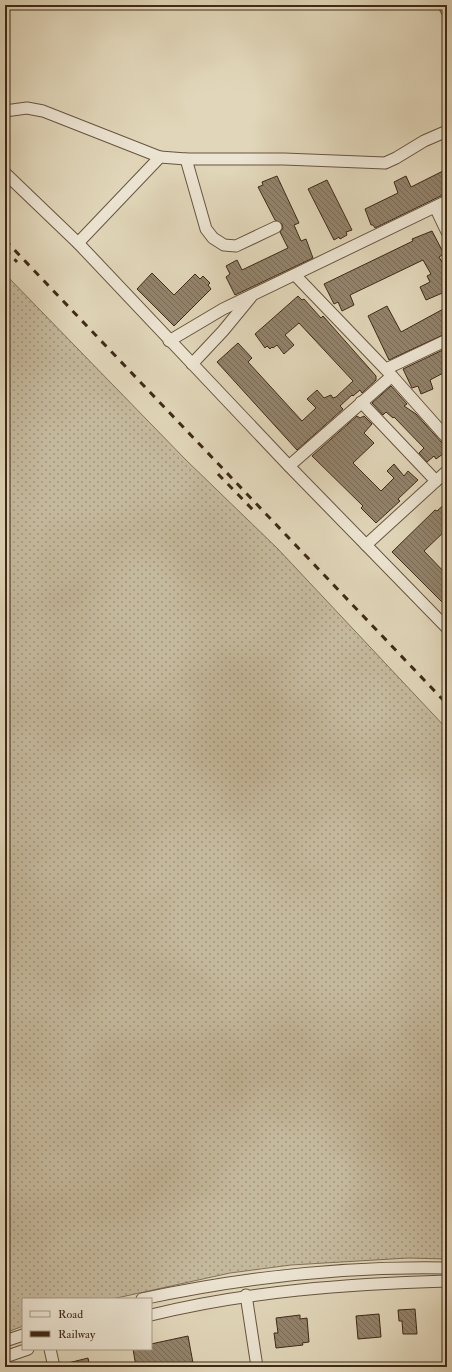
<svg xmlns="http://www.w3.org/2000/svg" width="452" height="1372" font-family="'IM FELL Double Pica',serif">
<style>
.grass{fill:url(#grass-dots);stroke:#82725a}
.building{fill:url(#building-back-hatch);stroke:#3f2a17}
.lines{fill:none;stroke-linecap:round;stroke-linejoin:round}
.minor-casing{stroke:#685540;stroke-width:13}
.minor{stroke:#ece4d2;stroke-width:11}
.rail{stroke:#3f2a17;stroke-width:3;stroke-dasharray:7 7;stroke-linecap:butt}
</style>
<defs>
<pattern id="grass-dots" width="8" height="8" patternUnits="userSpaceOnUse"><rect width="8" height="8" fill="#c5b99d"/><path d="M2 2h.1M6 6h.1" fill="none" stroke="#a1977f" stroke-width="1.8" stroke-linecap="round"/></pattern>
<pattern id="building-back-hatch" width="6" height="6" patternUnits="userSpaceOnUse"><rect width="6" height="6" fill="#93836b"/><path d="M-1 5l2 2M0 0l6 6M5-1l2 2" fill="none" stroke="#796b57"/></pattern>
</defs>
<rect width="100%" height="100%" fill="#e1d6b9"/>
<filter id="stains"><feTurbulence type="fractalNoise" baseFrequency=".005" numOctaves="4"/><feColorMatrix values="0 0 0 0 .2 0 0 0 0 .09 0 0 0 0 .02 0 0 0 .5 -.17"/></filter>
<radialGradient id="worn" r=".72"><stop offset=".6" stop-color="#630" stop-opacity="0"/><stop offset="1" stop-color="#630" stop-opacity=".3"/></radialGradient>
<polygon class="grass" points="5,274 186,460 278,549 447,729 447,1259 408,1258 291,1265 230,1273 112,1299 23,1299 23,1326 5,1333"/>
<g class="building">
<polygon points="443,171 447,178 447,193 375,228 373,225 371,225 365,209 398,193 394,182 406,176 411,187"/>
<polygon points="277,176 299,223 294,225 301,241 306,239 313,258 235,295 226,277 230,274 226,266 237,260 242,270 288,248 280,232 283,228 282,224 275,220 258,187 263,185 262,182"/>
<polygon points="327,180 352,230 346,232 347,235 340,239 339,237 334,240 308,189"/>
<polygon points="432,231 444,254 439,257 447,270 447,291 426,300 420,287 430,282 427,276 431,274 423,260 350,295 354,305 342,311 338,302 334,304 324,284 413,241 412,239"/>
<polygon points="152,273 174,295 195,274 200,279 203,276 210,283 208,285 211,289 174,326 137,289"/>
<polygon points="298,296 302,300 304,299 321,318 323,316 376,376 376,380 362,393 360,390 353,396 352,395 340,406 343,409 297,450 217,362 238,343 252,358 248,362 302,421 316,408 307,399 317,390 324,398 331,395 333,398 336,397 353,381 299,323 285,335 294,345 284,354 277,345 273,348 272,347 270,349 267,346 265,348 255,334"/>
<polygon points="387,306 401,332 447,307 447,333 389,360 368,316"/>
<polygon points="447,348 447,371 430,380 433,389 421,394 418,386 412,388 403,369"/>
<polygon points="391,386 407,404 404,406 416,414 442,443 447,445 447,451 436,459 434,456 427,462 419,453 424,448 394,417 393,418 386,412 383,415 372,403"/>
<polygon points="357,416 360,418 364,416 372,424 364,433 374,443 353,463 381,491 394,478 387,471 394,464 404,476 408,471 418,480 398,499 400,501 376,523 361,508 363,506 312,456"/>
<polygon points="447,502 447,529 424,551 447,575 447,607 392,552 435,510 437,511"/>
<polygon points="415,1309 417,1334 403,1334 402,1321 399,1321 398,1310"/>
<polygon points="379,1314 381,1337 358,1339 356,1316"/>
<polygon points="300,1315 300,1319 307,1318 309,1342 302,1343 303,1345 276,1348 274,1333 278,1333 276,1318"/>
<polygon points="188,1336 193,1363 173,1367 169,1367 168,1363 136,1367 133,1349 151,1349 151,1344"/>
<polygon points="88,1358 90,1367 64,1367 64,1364"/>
</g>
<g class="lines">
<defs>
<g id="minor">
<polyline points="444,5 447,11"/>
<polyline points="5,111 27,108 43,111 160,157"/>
<polyline points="186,159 206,229 213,238 224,245 236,246 276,227"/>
<polyline points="5,173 78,243 289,466 447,628"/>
<polyline points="435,207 447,232"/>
<polyline points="78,243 160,157 186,159 284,159 385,163 396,158 424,141 447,131"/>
<polyline points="295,275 392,376 447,438"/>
<polyline points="169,341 223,309 447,201"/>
<polyline points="192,364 223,331 251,297"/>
<polyline points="386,369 447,340"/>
<polyline points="361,402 436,481"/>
<polyline points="289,466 392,376"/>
<polyline points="366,545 447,471"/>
<polyline points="246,1295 257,1367"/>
<path d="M142,1299C240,1278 347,1266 447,1268"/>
<path d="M151,1315C248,1291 348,1284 447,1281"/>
<polyline points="5,1341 23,1335"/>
<polyline points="50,1349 54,1367"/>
<polyline points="5,1357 28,1349"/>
</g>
</defs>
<use href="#minor" class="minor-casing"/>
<use href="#minor" class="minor"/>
<g class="rail">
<polyline points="5,240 447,704"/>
<polyline points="5,249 17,262"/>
<polyline points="218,474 256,513"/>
</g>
</g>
<rect width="452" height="1372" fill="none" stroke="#e1d6b9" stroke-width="20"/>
<rect x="6" y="6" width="440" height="1360" fill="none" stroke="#3f2a17" stroke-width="2"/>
<rect x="10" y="10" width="432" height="1352" fill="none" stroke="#3f2a17"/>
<rect x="22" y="1298" width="130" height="52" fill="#ece4d2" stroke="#a79a87"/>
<rect x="30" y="1311" width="20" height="6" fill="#ece4d2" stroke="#a79a87"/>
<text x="58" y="1318" font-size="12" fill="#3f2a17">Road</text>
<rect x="30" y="1331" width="20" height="6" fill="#3f2a17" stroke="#a79a87"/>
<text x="58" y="1338" font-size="12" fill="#3f2a17">Railway</text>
<rect width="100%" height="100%" filter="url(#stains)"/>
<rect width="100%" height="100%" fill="url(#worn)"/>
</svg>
